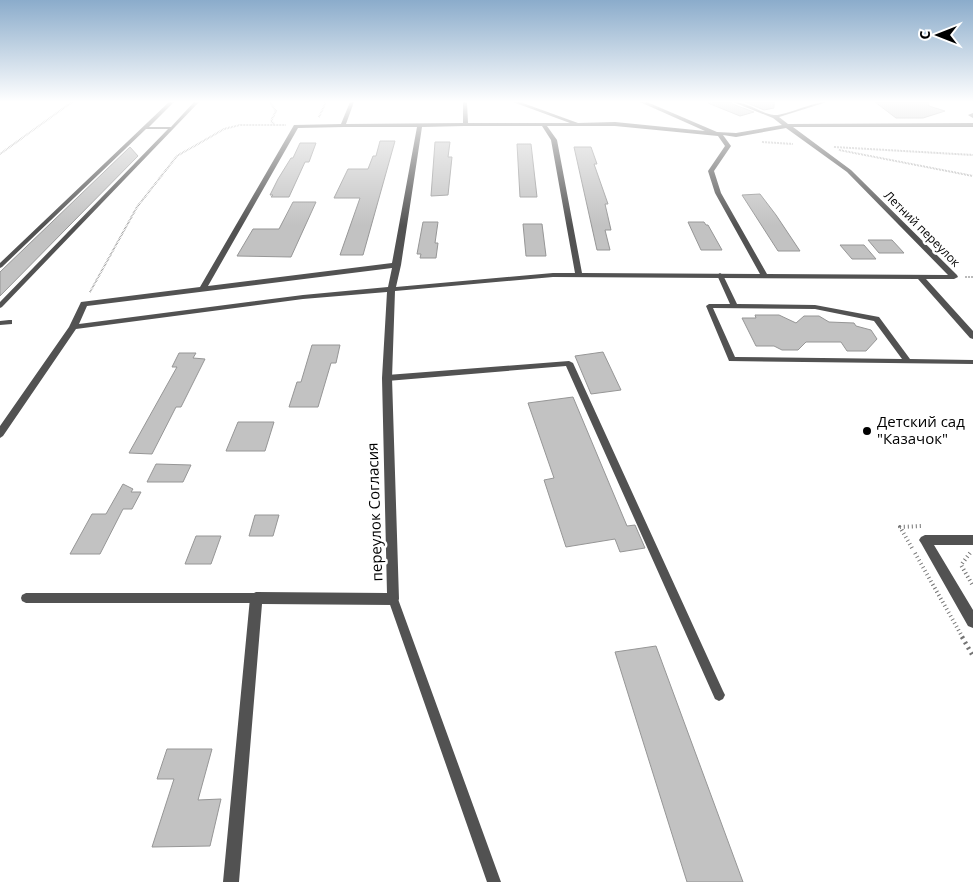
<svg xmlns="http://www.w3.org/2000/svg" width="973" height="882" font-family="'Open Sans',sans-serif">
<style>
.building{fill:#c2c2c2;stroke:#969696}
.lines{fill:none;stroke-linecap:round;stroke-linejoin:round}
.path-far2{stroke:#747474;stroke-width:2;stroke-dasharray:0.5 1;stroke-linecap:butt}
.path-far1{stroke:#747474;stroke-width:4;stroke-dasharray:1 3;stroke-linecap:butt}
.path{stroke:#747474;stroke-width:4.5;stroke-dasharray:2 4;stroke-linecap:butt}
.lane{fill:#525252;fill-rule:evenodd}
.street{fill:#525252;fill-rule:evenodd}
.poi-dot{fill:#000;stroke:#fff;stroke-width:2}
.labels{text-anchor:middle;stroke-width:5;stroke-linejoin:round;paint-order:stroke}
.far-street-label{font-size:12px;fill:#000;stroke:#fff}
.poi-label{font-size:15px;fill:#000;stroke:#fff;text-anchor:start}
.street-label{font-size:15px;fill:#000;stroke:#fff}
</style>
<rect width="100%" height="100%" fill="#fff"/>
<g class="building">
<polygon points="731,102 732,104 754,112 740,116 708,103"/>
<polygon points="745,102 774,102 774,108 764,110"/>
<polygon points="875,102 928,102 929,106 945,111 923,118 896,118"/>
<polygon points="380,141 395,141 363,255 340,255 360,198 334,198 348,169 368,169 373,156 376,156"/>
<polygon points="435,142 450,142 448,157 452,157 448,195 431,196"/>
<polygon points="300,143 316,143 309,162 305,162 289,197 271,197 273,195 270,195 278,179 291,158 293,158"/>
<polygon points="517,144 531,144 537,197 520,197"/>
<polygon points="130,147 138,156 0,296 0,272"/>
<polygon points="574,147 591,147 597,164 594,164 608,204 605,204 611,230 605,230 610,250 597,250"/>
<polygon points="760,194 776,215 800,251 778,251 742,195"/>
<polygon points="293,202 316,202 291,257 237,256 253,229 279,229"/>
<polygon points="423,222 438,222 435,243 438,243 436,258 420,258 421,254 417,254"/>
<polygon points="688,222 704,222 706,225 708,225 722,250 701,250"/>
<polygon points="523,224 542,224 546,256 526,256"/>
<polygon points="868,240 892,240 904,253 879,253"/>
<polygon points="840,245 864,245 876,259 852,259"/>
<polygon points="755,315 779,315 796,323 804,316 819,316 829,322 854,323 856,326 871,330 877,339 866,351 847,351 841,342 806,342 798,350 782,350 774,346 756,346 742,318 756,318"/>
<polygon points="312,345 340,345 336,363 331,363 318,407 289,407 297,382 301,382"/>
<polygon points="603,352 621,390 591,394 575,356"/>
<polygon points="179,353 196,353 193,358 205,359 181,407 176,407 152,454 129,453 177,367 172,367"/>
<polygon points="573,397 627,526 635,525 645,548 620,552 615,539 566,547 544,480 554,478 528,403"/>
<polygon points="238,422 274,422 265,451 226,451"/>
<polygon points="156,464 191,465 183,482 147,482"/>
<polygon points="123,484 133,489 131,492 141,492 132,509 123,509 100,554 70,554 92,514 106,514"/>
<polygon points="255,515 279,515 273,536 249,536"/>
<polygon points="196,536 221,536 211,564 185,564"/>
<polygon points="656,646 743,882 687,882 615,652"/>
<polygon points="167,749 212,749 198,800 221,799 210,846 152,847 174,779 157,779"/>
</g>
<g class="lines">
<g class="path-far2">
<polyline points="270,102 276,111 271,121 274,124"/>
<polyline points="319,117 326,102"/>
<polyline points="762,142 793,144"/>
<polyline points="834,147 973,155"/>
<polyline points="839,150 973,176"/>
<polyline points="0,154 72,102"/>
<polyline points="965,277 973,277"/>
<polyline points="90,292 137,207 177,156 224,129 240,125 286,125"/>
</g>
<g class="path-far1">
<polyline points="912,548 900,527 922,526"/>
<polyline points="915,553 963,638"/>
<polyline points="970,553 961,565 973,586"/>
</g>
<polyline class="path" points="962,637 973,656"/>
<g class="lane">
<polygon points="169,102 174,102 149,127 171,127 194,102 199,102 2,307 0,308 0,302 168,129 146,129 2,267 0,268 0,263"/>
<path d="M720,273L723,275L737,304L815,305L879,317L910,359L973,360V364L729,361L706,306L709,304H730L717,275ZM713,308L815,309L874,321L902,359L735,357Z"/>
<polygon points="9,320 12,320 12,324 0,325 0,321"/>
<polygon points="569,361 573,363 723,691 725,695 723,699 719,701 715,699 566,366 387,381 383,378 387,375"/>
<polygon points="26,593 256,593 260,595 261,598 260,601 256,603 26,603 22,601 21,598 22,595"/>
<polygon points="393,594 397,596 398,599 501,882 487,882 388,599 389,596"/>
</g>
<g class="street">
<path d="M350,102H354L346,124L463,123V102H467L468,123H570L513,102H520L578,123L615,122L705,131L640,102H647L717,132L736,133L782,125L773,118L733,102C748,102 760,113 774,115C785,116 812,102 827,102L779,117L788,124L973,123V127H793L851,170L957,275L958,277L954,279H926L973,331V339L970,338L918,279L553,277L395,291L392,378L399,599L397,603L393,605L262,604L239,882H223L250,598L252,594L256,592L387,593L382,378L387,292L303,299L76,329L3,436L0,438V426L69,327L81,302L200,287L294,125L341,124ZM464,126H542L551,140L575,273H553L396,287L401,265L422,127ZM547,126H615L718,136L725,146L708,171L715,193L760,274L582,273L557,140ZM344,127H417L392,263L208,286L298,128ZM786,128L847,172L948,275L767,274L721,193L714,171L731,146L723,135L736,137ZM392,268L388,287L303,295L79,324L87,306Z"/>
<polygon points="973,113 973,118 968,115"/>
<polygon points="925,535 973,535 973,545 934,545 973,610 973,628 968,626 921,543 919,540 921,537"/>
</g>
</g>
<linearGradient id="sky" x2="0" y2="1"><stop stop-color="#8baccb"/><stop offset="0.45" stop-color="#fff"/><stop offset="1" stop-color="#fff" stop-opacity="0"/></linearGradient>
<rect width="973" height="226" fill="url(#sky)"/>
<circle class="poi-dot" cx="867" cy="431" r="5"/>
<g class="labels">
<g class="far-street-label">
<text transform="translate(922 229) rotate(45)" y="4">Летний переулок</text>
</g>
<g class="poi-label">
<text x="877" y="427">Детский сад<tspan x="877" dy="17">"Казачок"</tspan></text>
</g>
<g class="street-label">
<text transform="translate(375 512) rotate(-92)" y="5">переулок Согласия</text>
</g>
</g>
<g transform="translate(938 35) rotate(270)" stroke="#ffffff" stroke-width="4" paint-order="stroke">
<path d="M0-4L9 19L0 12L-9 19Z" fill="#000000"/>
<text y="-8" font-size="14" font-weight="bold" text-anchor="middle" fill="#000000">С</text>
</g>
</svg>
